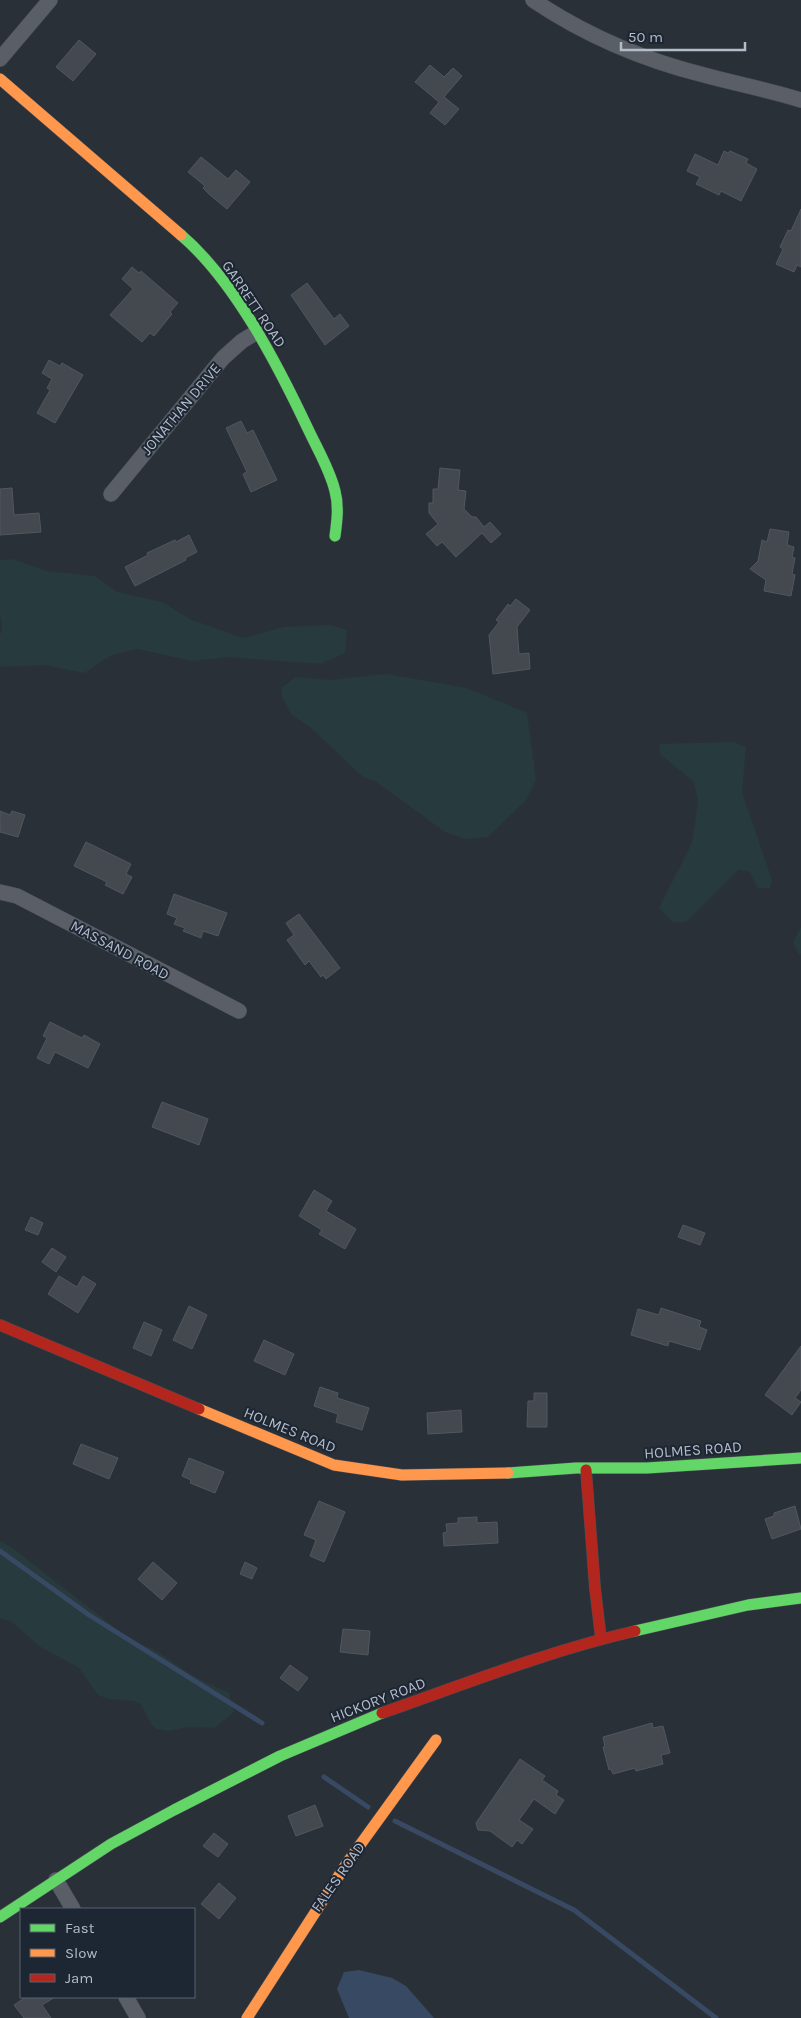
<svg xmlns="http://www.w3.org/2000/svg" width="801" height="2018" font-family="Karla,sans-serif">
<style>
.green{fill:#273a3e}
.water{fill:#384963}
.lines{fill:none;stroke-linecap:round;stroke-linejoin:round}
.stream{stroke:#384963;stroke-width:5}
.building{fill:#444950;stroke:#52575f}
.street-casing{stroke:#484c53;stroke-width:16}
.fast-casing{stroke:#484c53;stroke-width:12}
.slow-casing{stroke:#484c53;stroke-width:12}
.jam-casing{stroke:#484c53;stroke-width:12}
.street{stroke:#5a5e66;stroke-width:15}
.fast{stroke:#63d668;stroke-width:11}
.slow{stroke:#ff974d;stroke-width:11}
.jam{stroke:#b3261e;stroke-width:11}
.labels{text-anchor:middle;stroke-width:4;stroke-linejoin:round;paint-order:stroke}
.street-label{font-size:15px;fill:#b4bcc9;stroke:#1d2633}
</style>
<rect width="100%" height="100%" fill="#2a3038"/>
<g class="green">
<polygon points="13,559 46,571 95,576 117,592 162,602 192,620 243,638 284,627 330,625 347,630 345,653 320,664 227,657 192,661 137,649 112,655 84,673 45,665 2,667 0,665 0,635 2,628 0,613 0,560"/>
<polygon points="387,674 467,688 527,713 536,780 526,800 488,837 466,839 445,832 375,781 363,777 310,727 292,715 282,697 282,687 296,677 329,680"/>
<polygon points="733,742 746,747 742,792 772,880 770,888 758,888 750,872 738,870 686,922 673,922 659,908 692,843 698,802 694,782 660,754 659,744"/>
<polygon points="801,927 801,955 798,953 793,942"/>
<polygon points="0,1541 11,1547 132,1641 153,1649 195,1677 229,1693 234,1712 214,1728 188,1727 170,1731 157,1729 152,1725 141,1704 133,1701 108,1699 98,1695 79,1668 39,1646 12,1622 0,1618"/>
</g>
<polygon class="water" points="359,1970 392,1978 406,1986 434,2018 349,2018 337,1989 344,1972"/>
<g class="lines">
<g class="stream">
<polyline points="0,1551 89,1615 262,1723"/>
<polyline points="324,1777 368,1807"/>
<polyline points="395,1821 574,1910 716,2018"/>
</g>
</g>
<g class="building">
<polygon points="79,40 96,54 73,81 56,67"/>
<polygon points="430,65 444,77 453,68 462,76 444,97 459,109 445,125 430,113 439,102 415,82"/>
<polygon points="724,151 728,153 730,151 748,159 746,163 757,169 741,201 721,191 719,195 696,184 700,177 687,171 695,154 718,165"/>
<polygon points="201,157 228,179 236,170 250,182 227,209 210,195 203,188 205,186 188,172"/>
<polygon points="801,209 801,267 797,265 794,272 776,264 783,249 780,247 788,230 791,231"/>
<polygon points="132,267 139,273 141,271 178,303 170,312 172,314 154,336 150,333 142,342 110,315 133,289 122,279"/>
<polygon points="307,283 334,319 340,314 349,326 325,345 291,295"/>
<polygon points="49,360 60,366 62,363 83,375 55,423 37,413 50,390 47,388 52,379 42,373"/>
<polygon points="241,421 247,433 253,430 277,480 251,492 243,474 247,472 226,428"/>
<polygon points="440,468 460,470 458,490 466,491 464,509 472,517 476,517 484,527 490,522 501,534 491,543 482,533 456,557 442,542 437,546 426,534 438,524 429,513 429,503 433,503 433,489 438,489"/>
<polygon points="12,488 14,515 39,513 41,532 0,535 0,489"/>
<polygon points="770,529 789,532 787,545 794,547 792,557 795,558 792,574 795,575 791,596 764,591 766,580 750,569 758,561 762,540 767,542"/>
<polygon points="189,535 197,552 185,558 186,560 135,586 125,567 148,555 147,553 175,540 176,542"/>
<polygon points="516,599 530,610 517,627 519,654 529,653 530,669 493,674 489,635 499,622 496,620 508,604 510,606"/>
<polygon points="0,811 10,815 12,811 25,815 18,837 0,832"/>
<polygon points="86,842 131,864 126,874 132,877 123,894 105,885 107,882 74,866"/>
<polygon points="174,894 227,913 218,936 203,931 201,938 183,931 185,928 174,924 177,918 167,914"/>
<polygon points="299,914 340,968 326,979 323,975 321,977 309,961 305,965 287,940 294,935 286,923"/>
<polygon points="50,1022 82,1038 84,1035 100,1044 88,1068 55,1052 49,1064 37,1058 47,1038 43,1036"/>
<polygon points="162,1102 208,1119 199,1145 152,1127"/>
<polygon points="314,1190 332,1201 326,1211 356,1229 345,1249 319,1234 322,1230 299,1216"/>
<polygon points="31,1217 43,1223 38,1235 25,1230"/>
<polygon points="683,1225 705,1233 700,1245 678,1237"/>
<polygon points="52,1248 66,1257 56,1272 42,1262"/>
<polygon points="59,1276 77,1287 83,1276 96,1284 78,1313 48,1294"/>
<polygon points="189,1306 207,1315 192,1349 173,1340"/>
<polygon points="661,1308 701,1321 699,1327 707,1330 700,1350 669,1341 668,1346 631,1335 638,1309 659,1315"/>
<polygon points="144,1322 162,1330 151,1356 133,1348"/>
<polygon points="264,1340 294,1354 285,1375 254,1361"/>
<polygon points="801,1346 801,1390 795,1398 801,1402 792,1415 765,1395"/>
<polygon points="320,1387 338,1393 337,1398 369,1408 362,1430 336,1422 338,1414 314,1406"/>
<polygon points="534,1393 547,1393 547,1427 527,1427 528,1401 534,1401"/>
<polygon points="461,1410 462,1432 428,1434 427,1413"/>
<polygon points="81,1444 118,1458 109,1479 73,1464"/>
<polygon points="189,1458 224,1472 215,1493 190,1483 191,1480 182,1476"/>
<polygon points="319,1501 345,1512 324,1562 310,1556 316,1540 304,1535"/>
<polygon points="795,1506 801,1529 772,1539 765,1519 774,1516 774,1513"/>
<polygon points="477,1517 477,1523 497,1522 498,1543 444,1546 443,1533 447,1532 446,1524 458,1523 458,1518"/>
<polygon points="153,1562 177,1583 162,1600 138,1579"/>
<polygon points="245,1562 257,1568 252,1579 240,1574"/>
<polygon points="343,1629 370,1631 368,1655 340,1652"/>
<polygon points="290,1665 308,1678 298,1691 280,1678"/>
<polygon points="652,1723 653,1728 663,1726 670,1753 661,1755 663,1764 636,1771 635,1768 613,1774 611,1769 609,1770 603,1747 605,1747 603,1737"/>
<polygon points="520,1759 545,1776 542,1780 558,1791 556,1795 564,1800 555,1814 534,1799 519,1820 533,1829 522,1844 517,1840 512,1847 490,1831 478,1830 476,1823"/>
<polygon points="315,1805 323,1826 296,1836 288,1816"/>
<polygon points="214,1833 228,1844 218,1857 203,1846"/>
<polygon points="219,1883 236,1898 219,1919 201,1904"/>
<polygon points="26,1997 55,1997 42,2005 51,2018 24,2018 14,2005"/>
</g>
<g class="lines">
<defs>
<g id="street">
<path d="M533,0C585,35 644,60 704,75C737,84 769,90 801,100"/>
<polyline points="0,59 50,0"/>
<polyline points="111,494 223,358 242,341 257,332"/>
<polyline points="0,892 17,896 239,1011"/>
<polyline points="56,1880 73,1909"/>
<polyline points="126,1997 138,2018"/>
</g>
<g id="fast">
<path d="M181,235C235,281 279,367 309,431C318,450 330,470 335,491C339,506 337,521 335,536"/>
<polyline points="508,1473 576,1468 647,1468 801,1458"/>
<polyline points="635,1631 748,1605 801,1598"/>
<polyline points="0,1917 111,1844 174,1810 280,1756 382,1713"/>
</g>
<g id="slow">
<polyline points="0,79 181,235"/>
<polyline points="199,1409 334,1465 402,1475 508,1473"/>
<polyline points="247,2018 347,1863 436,1740"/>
</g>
<g id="jam">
<polyline points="0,1325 199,1409"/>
<polyline points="586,1470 595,1588 601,1639"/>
<path d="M382,1713C465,1684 548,1651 635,1631"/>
</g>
</defs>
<use href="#street" class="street-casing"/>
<use href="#fast" class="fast-casing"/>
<use href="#slow" class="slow-casing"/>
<use href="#jam" class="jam-casing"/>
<use href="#street" class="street"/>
<use href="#fast" class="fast"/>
<use href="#slow" class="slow"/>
<use href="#jam" class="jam"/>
</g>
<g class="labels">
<g class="street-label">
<text transform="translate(254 304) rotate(56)" y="5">GARRETT ROAD</text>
<text transform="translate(181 409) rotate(-50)" y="5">JONATHAN DRIVE</text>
<text transform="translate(120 950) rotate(28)" y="5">MASSAND ROAD</text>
<text transform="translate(290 1430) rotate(22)" y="5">HOLMES ROAD</text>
<text transform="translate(693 1450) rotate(-4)" y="5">HOLMES ROAD</text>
<text transform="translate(378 1700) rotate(-21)" y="5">HICKORY ROAD</text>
<text transform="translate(338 1877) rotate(-55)" y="5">FALES ROAD</text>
</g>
</g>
<rect x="20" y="1908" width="175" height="90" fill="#1d2633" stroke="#59626f"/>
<rect x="30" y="1924" width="25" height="8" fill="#63d668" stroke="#59626f"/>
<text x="65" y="1933" font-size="15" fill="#b4bcc9">Fast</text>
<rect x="30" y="1949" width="25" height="8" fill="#ff974d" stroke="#59626f"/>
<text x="65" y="1958" font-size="15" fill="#b4bcc9">Slow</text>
<rect x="30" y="1974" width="25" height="8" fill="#b3261e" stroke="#59626f"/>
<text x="65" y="1983" font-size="15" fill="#b4bcc9">Jam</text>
<path d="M621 42v8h124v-8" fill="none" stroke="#b4bcc9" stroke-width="2.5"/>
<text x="628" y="42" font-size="15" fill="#b4bcc9" stroke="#1d2633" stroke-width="4" paint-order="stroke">50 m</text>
</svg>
